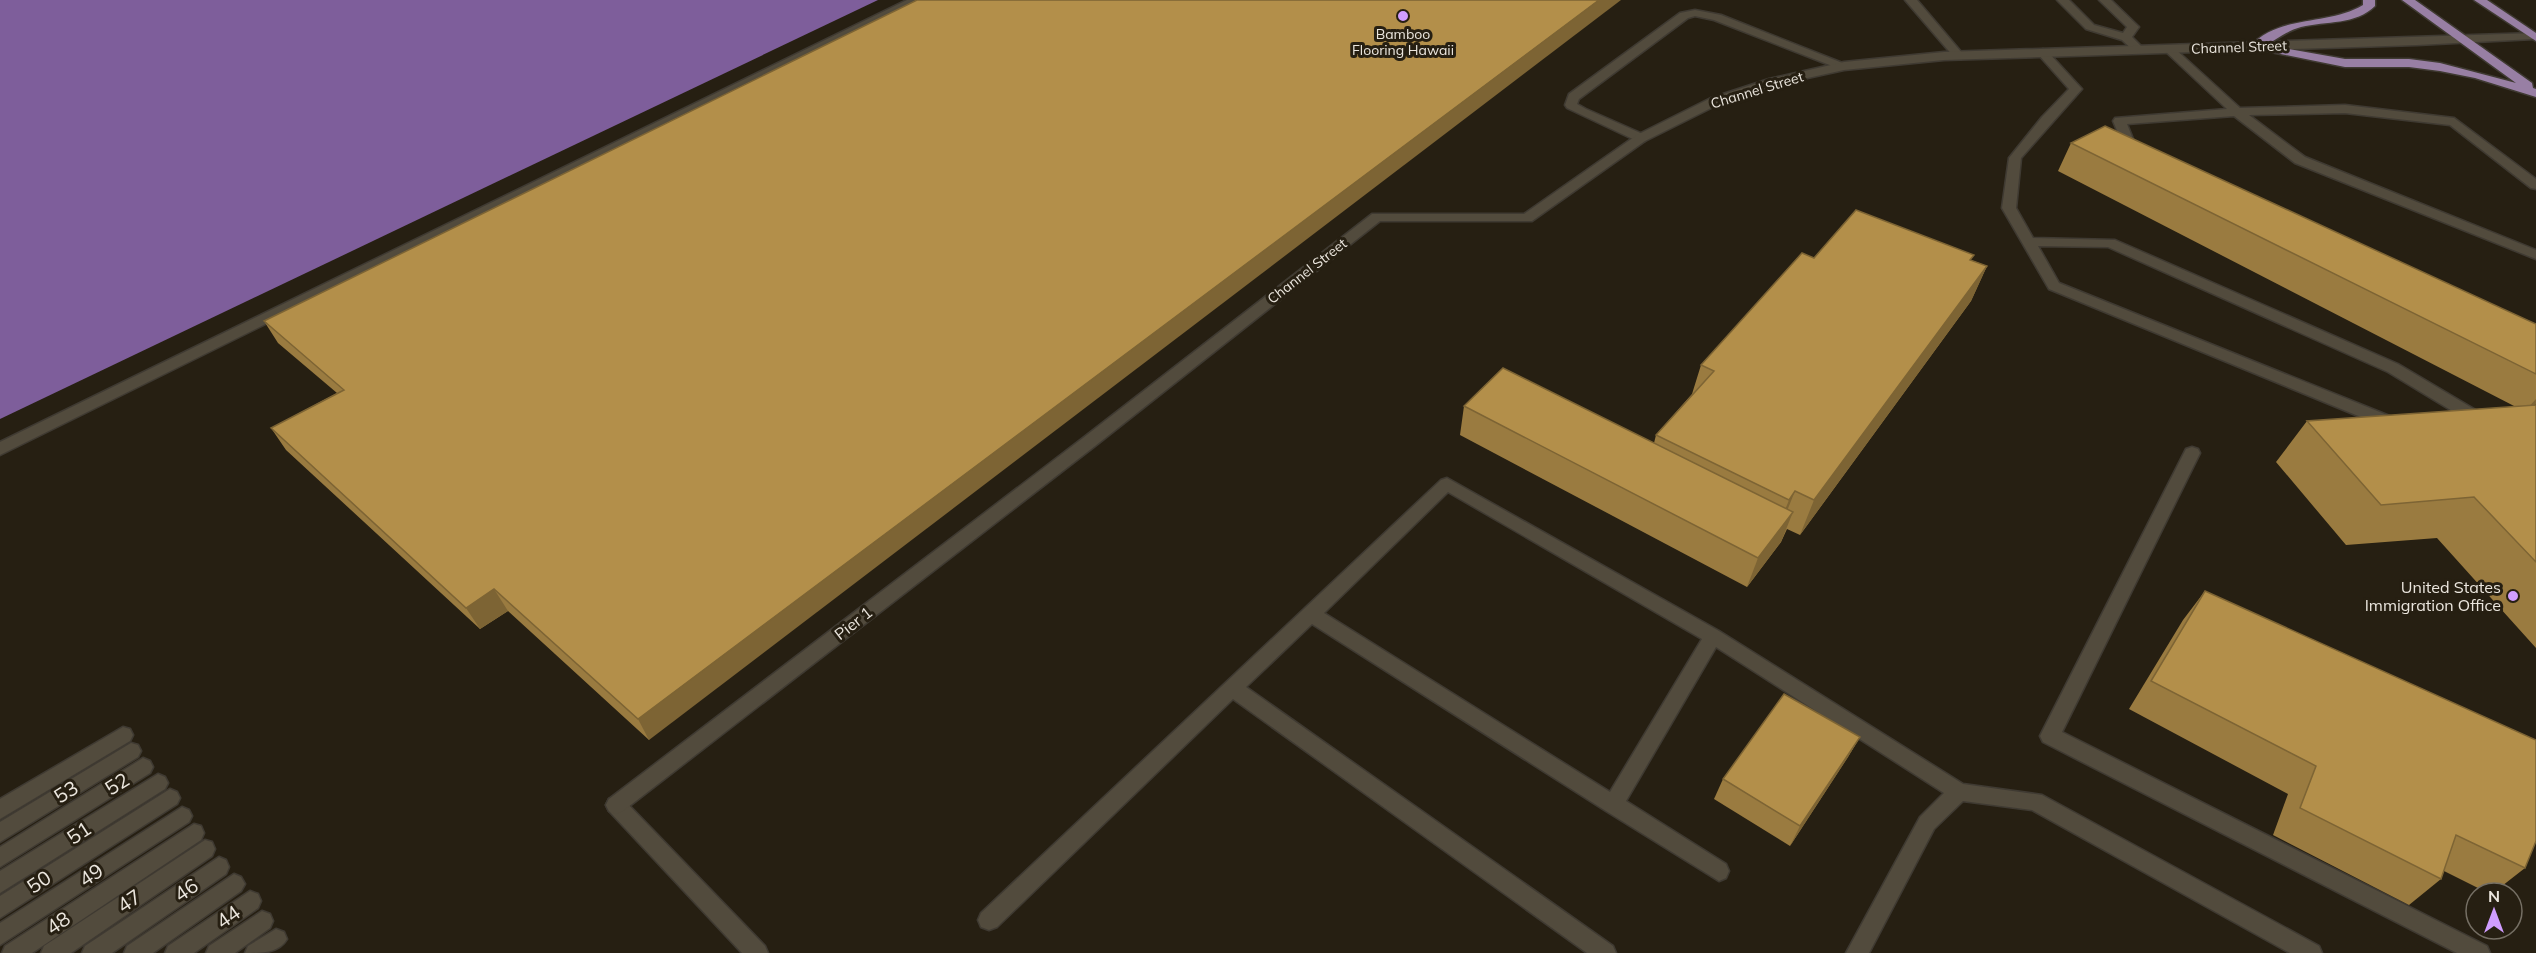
<svg xmlns="http://www.w3.org/2000/svg" width="2536" height="953" font-family="Mulish,sans-serif">
<style>
.water{fill:#7e5e9b}
.lines{fill:none;stroke-linecap:round;stroke-linejoin:round}
.service-casing{stroke:#3f3a32;stroke-width:3}
.minor-casing{stroke:#3f3a32;stroke-width:3}
.primary-casing{stroke:#3f3a32;stroke-width:3}
.service{fill:#524b3d;fill-rule:evenodd}
.minor{fill:#524b3d;fill-rule:evenodd}
.primary{fill:#987fa4;fill-rule:evenodd}
.wall{fill:#9a7b40}
.shaded-wall{fill:#7d6434}
.building{fill:#b38f4a;stroke:#7d6434;stroke-width:1.5}
.poi-dot{fill:#d09dff;stroke:#261f12;stroke-width:2}
.labels{text-anchor:middle;stroke-width:6;stroke-linejoin:round;paint-order:stroke}
.far-poi-label{font-size:14px;fill:#ebe6de;stroke:#261f12}
.far-street-label{font-size:14px;fill:#ebe6de;stroke:#261f12}
.poi-label{font-size:16px;fill:#ebe6de;stroke:#261f12;text-anchor:end}
.street-label{font-size:16px;fill:#ebe6de;stroke:#261f12}
.near-street-label{font-size:20px;fill:#ebe6de;stroke:#261f12}
</style>
<rect width="100%" height="100%" fill="#261f12"/>
<polygon class="water" points="0,0 878,0 0,419"/>
<g class="lines">
<defs>
<g id="service">
<polygon points="907,0 922,0 0,455 0,442"/>
<polygon points="1905,0 1917,0 1962,53 1962,57 1954,57"/>
<polygon points="2057,0 2069,0 2094,25 2123,33 2127,27 2099,0 2111,0 2139,27 2132,37 2145,50 2143,52 2135,52 2122,40 2086,29"/>
<polygon points="1695,10 1721,15 1850,66 1848,69 1840,69 1714,20 1695,16 1688,18 1579,99 1577,104 1586,109 1645,135 1647,138 1645,141 1637,141 1567,108 1565,105 1569,94 1680,13"/>
<polygon points="2169,46 2173,47 2240,108 2345,105 2454,118 2536,179 2536,189 2531,188 2450,125 2345,113 2249,115 2305,157 2536,250 2536,259 2295,163 2234,116 2127,124 2137,149 2143,153 2137,157 2127,154 2113,121 2115,118 2227,109 2165,51 2163,49"/>
<polygon points="2043,49 2047,51 2082,89 2021,158 2016,208 2033,238 2115,240 2398,364 2489,418 2491,422 2489,426 2477,426 2388,372 2108,247 2038,246 2059,283 2402,421 2404,425 2402,429 2390,429 2049,289 2002,208 2009,158 2042,117 2069,89 2037,53"/>
<polygon points="2192,447 2198,449 2200,453 2062,732 2487,946 2490,953 2457,953 2043,742 2040,736 2043,730 2184,453 2186,449"/>
<path d="M1447,478L1719,631L1963,784L2042,795L2319,946L2322,953H2290L2032,810L1963,801L1934,829L1869,953H1846L1920,817L1944,793L1716,647L1626,801L1726,864L1729,871L1726,878L1719,881L1606,811L1312,624L1246,687L1613,946L1616,953H1587L1233,699L997,927L989,930L981,927L978,920L981,913L1441,480ZM1448,492L1702,639L1610,792L1324,613Z"/>
<polygon points="123,727 130,729 133,735 130,741 0,819 0,799"/>
<polygon points="131,743 138,745 141,751 138,757 0,842 0,822"/>
<polygon points="143,758 150,761 153,767 150,773 0,867 0,847"/>
<polygon points="158,774 165,777 168,783 165,789 0,893 0,871"/>
<polygon points="170,789 177,792 180,798 177,804 0,918 0,896"/>
<polygon points="616,796 623,799 765,946 768,953 742,953 609,811 606,805 609,799"/>
<polygon points="182,807 189,810 192,816 189,822 0,945 0,923"/>
<polygon points="194,824 201,826 204,833 201,840 32,953 2,953 5,946"/>
<polygon points="205,840 212,842 215,849 212,856 71,953 41,953 44,946"/>
<polygon points="219,857 226,860 229,867 226,874 112,953 82,953 85,946"/>
<polygon points="234,874 241,877 245,884 241,891 153,953 124,953 127,946"/>
<polygon points="250,891 258,894 261,901 258,908 194,953 165,953 168,946"/>
<polygon points="262,911 270,914 273,921 270,928 235,953 206,953 209,946"/>
<path d="M276,929L284,932L287,939C279,953 262,953 245,953L248,946Z"/>
</g>
<polygon id="minor" points="2536,33 2534,39 2417,45 1944,60 1844,70 1776,85 1719,104 1645,141 1532,221 1380,221 1095,446 623,811 616,814 609,811 606,805 609,799 1083,438 1372,214 1524,214 1637,135 1711,98 1769,79 1844,62 1944,52"/>
<g id="primary">
<path d="M2363,0H2375V6C2356,25 2326,21 2301,27C2289,30 2278,38 2267,45L2345,59H2409L2440,63L2516,83L2402,0H2415L2532,83L2533,88L2536,89V97L2475,78L2440,71L2409,67H2345L2256,49L2250,46C2281,14 2328,26 2363,5Z"/>
<polygon points="2474,0 2487,0 2536,33 2536,41"/>
</g>
</defs>
<use href="#service" class="service-casing"/>
<use href="#minor" class="minor-casing"/>
<use href="#primary" class="primary-casing"/>
<use href="#service" class="service"/>
<use href="#minor" class="minor"/>
<use href="#primary" class="primary"/>
</g>
<g class="wall">
<polygon points="917,0 649,740 508,611 480,629 286,450 271,428 337,393 278,343 264,321"/>
<polygon points="2071,143 2536,324 2536,404 2534,405 2536,405 2536,648 2437,538 2346,545 2276,462 2307,421 2516,407 2058,171"/>
<polygon points="1814,258 1971,260 1987,266 1971,301 1800,535 1787,529 1781,542 1747,587 1460,435 1464,406 1654,443 1656,435 1692,394 1701,365"/>
<polygon points="2205,591 2525,868 2493,893 2488,893 2444,871 2441,879 2409,905 2273,835 2288,794 2129,709 2183,620"/>
<polygon points="1860,737 1848,757 1790,846 1714,799 1723,779"/>
</g>
<g class="shaded-wall">
<polygon points="1599,0 1621,0 649,740 638,719"/>
<polygon points="1987,266 1971,301 1800,535 1814,500"/>
<polygon points="2536,399 2536,404 2525,411"/>
<polygon points="1795,491 1781,526 1775,535 1789,500"/>
<polygon points="1793,512 1781,542 1747,587 1758,558"/>
<polygon points="494,589 508,611 480,629 466,608"/>
<polygon points="1860,737 1848,757 1790,846 1800,826"/>
</g>
<g class="building">
<polygon points="917,0 1599,0 638,719 494,589 466,608 271,428 344,390 264,321"/>
<polygon points="2105,126 2536,324 2536,374 2071,143"/>
<polygon points="1856,210 1974,255 1970,260 1987,266 1814,500 1795,491 1789,500 1656,435 1714,371 1701,365 1802,253 1814,258"/>
<polygon points="1503,368 1793,512 1758,558 1464,406"/>
<polygon points="2536,405 2536,562 2474,497 2381,505 2307,421"/>
<polygon points="2205,591 2536,740 2536,841 2525,868 2456,835 2441,879 2300,808 2316,766 2151,681"/>
<polygon points="1784,694 1860,737 1800,826 1723,779"/>
</g>
<g class="poi-dot">
<circle cx="1403" cy="16" r="6"/>
<circle cx="2513" cy="596" r="6"/>
</g>
<g class="labels">
<g class="far-poi-label">
<text x="1403" y="39">Bamboo<tspan x="1403" dy="16">Flooring Hawaii</tspan></text>
</g>
<g class="far-street-label">
<text transform="translate(2239 47) rotate(-2)" y="5">Channel Street</text>
<text transform="translate(1757 90) rotate(-17)" y="5">Channel Street</text>
<text transform="translate(1307 271) rotate(-38)" y="5">Channel Street</text>
</g>
<g class="poi-label">
<text x="2501" y="593">United States<tspan x="2501" dy="18">Immigration Office</tspan></text>
</g>
<g class="street-label">
<text transform="translate(853 623) rotate(-38)" y="6">Pier 1</text>
</g>
<g class="near-street-label">
<text transform="translate(117 784) rotate(-32)" y="7">52</text>
<text transform="translate(66 792) rotate(-32)" y="7">53</text>
<text transform="translate(79 833) rotate(-33)" y="7">51</text>
<text transform="translate(91 875) rotate(-33)" y="7">49</text>
<text transform="translate(39 882) rotate(-33)" y="7">50</text>
<text transform="translate(186 890) rotate(-34)" y="7">46</text>
<text transform="translate(129 901) rotate(-34)" y="7">47</text>
<text transform="translate(228 917) rotate(-35)" y="7">44</text>
<text transform="translate(58 923) rotate(-34)" y="7">48</text>
</g>
</g>
<g transform="translate(2494 911)"><circle r="28" fill="#261f12" stroke="#756f64" stroke-width="1.5"/>
<path d="M0-4.5L10 22L0 15L-10 22Z" fill="#d09dff"/>
<text y="-9" font-size="16" font-weight="bold" text-anchor="middle" fill="#ebe6de">N</text>
</g>
</svg>
